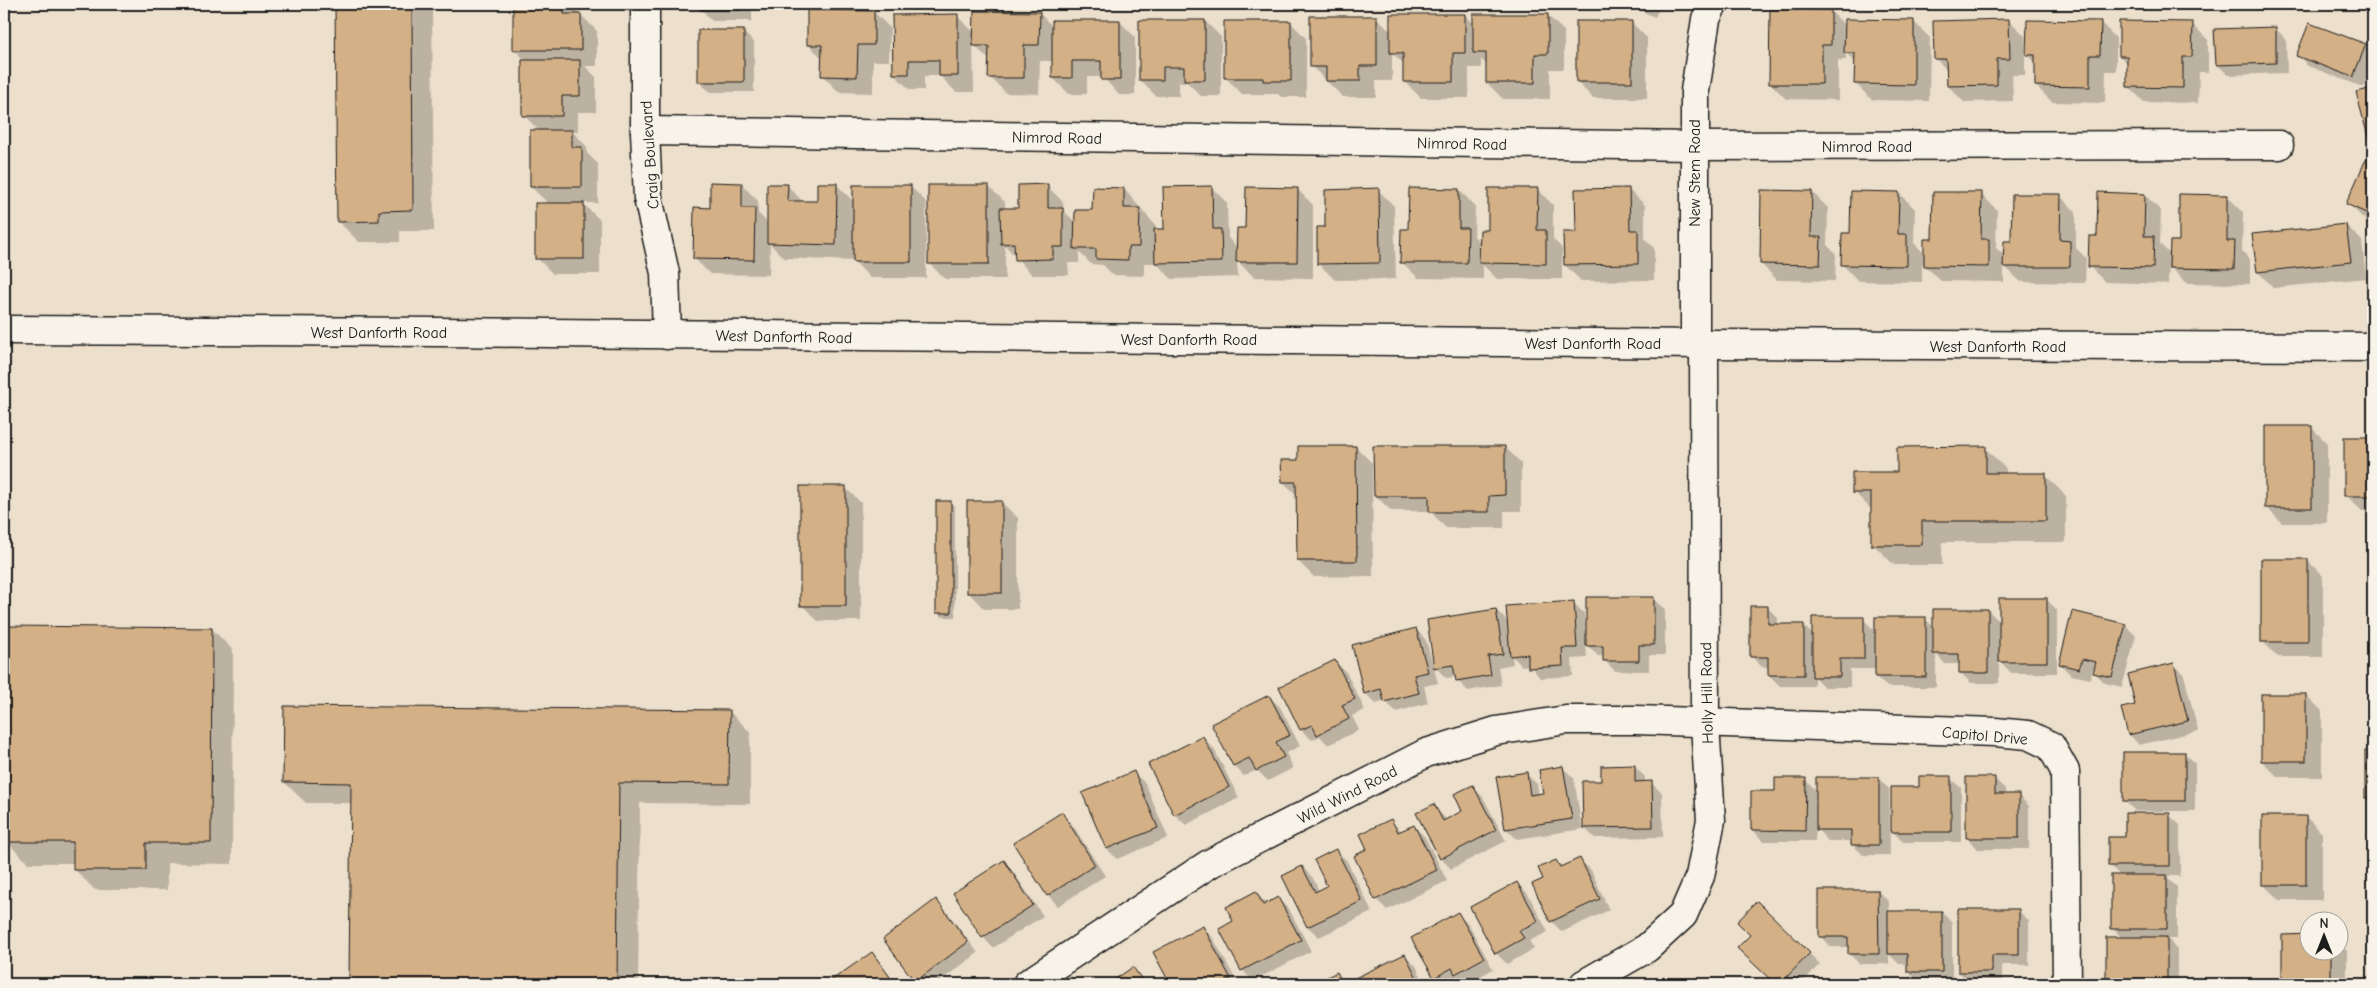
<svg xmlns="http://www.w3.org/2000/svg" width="2377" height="988" font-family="'Comic Neue',sans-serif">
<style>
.shadow{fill:#0003}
.building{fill:#d4b086;stroke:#1c1c1c}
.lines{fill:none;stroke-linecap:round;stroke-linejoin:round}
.minor-casing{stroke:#1c1c1c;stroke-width:31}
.secondary-casing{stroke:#1c1c1c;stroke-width:31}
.minor{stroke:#f7f3e8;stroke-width:28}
.secondary{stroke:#f7f3e8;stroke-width:28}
.labels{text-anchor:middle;stroke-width:5;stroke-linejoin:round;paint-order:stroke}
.street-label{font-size:16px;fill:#1c1c1c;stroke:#f7f3e8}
</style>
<rect width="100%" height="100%" fill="#ecdfcb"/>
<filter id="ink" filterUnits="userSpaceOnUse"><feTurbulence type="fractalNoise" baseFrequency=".02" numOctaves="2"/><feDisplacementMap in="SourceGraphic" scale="10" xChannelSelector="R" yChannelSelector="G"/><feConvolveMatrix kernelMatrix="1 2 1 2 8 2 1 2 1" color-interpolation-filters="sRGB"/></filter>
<g filter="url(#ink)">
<g class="shadow">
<polygon points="336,4 432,4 434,231 400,231 400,242 359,242 338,221"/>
<polygon points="515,4 570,4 597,31 597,66 585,66 596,77 596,112 578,112 578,131 572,131 587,147 587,153 598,164 598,203 582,203 600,220 600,274 553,274 537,258 549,204 531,187 539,131 524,115 526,61 515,50"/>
<polygon points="702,4 752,4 752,21 712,21 702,10"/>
<polygon points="1625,4 1661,4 1655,17"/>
<polygon points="1830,11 1846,26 1914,22 1930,38 1929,101 1872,100 1856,84 1856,63 1846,53 1846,60 1838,60 1838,100 1786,99 1770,83"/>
<polygon points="874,12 890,28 889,61 873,61 873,93 839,92 823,76 823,59 808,44"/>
<polygon points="1039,13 1053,27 1119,21 1135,37 1135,95 1119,95 1103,77 1087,77 1087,94 1069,94 1053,78 1053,61 1040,61 1039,94 1006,93 990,77 990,61 973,44 974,92 956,92 940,76 924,76 924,90 910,90 894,74 894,16 957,16 975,33"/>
<polygon points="1465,15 1474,24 1547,15 1564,31 1564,69 1550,69 1550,99 1503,99 1487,83 1487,65 1481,59 1481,68 1469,68 1469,98 1421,98 1405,82 1405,65 1392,53 1392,81 1376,81 1376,97 1343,97 1311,66 1376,17 1391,32"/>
<polygon points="2009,20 2025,36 2025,75 2012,75 2013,101 1964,102 1948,86 1948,71 1935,58"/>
<polygon points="1205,21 1221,37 1221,96 1201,96 1187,82 1179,82 1179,96 1156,96 1140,80"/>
<polygon points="1290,22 1306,38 1306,97 1281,97 1278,94 1242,94 1226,78"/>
<polygon points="1631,22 1647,38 1647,98 1593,98 1577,82"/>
<polygon points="2100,22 2116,38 2116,71 2106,71 2105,103 2052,102 2036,86 2036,63 2027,54"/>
<polygon points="2192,24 2208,40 2208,72 2199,72 2198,103 2144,102 2128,86 2128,64 2120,56"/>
<polygon points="2275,28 2286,39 2287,73 2228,75 2217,64"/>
<polygon points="743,32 754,42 754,92 710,92 699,82"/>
<polygon points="2365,45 2373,54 2373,62 2363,87 2308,66 2298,55"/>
<polygon points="2373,89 2373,141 2369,137 2357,93"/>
<polygon points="2366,161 2373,164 2373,229 2371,226 2372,223 2364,219 2348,203"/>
<polygon points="742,185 758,201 758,213 768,223 787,185 803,202 818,202 837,185 854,202 910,186 926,202 926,278 870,278 854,261 784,258 770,244 769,275 710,274 694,258 711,209"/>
<polygon points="988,186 1005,202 1005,209 1019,209 1047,186 1063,202 1064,211 1076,223 1124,189 1156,226 1156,230 1165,230 1211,187 1227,203 1228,238 1238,248 1246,229 1297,189 1313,205 1313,278 1254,277 1237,261 1238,277 1172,279 1156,263 1144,263 1144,276 1113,275 1103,265 1091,264 1079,252 1079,263 1068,263 1069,275 1032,275 1005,245 1005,279 945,279 929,263"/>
<polygon points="1537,189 1553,205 1553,239 1562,248 1562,279 1497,279 1483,265 1483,279 1418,278 1402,262 1410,230 1459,190 1475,206 1474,236 1481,243 1489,232"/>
<polygon points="1628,189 1645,205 1645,239 1654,248 1654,280 1581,281 1565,265 1577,233"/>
<polygon points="1378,190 1394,206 1396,279 1335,280 1319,264 1327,228"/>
<polygon points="1812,192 1828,208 1827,245 1836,254 1835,281 1777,280 1761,264"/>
<polygon points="1899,193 1915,209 1914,243 1925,254 1933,240 1981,194 1997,210 1996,248 2005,256 2013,242 2060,196 2076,212 2076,248 2086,258 2085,283 2021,282 2004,266 2004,282 1941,281 1922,263 1922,282 1858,281 1842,264 1852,234"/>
<polygon points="2145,195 2161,211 2160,244 2171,255 2180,242 2227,196 2243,212 2242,251 2250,259 2250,284 2187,283 2169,266 2168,284 2105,282 2089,266 2098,237"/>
<polygon points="2346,225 2362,241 2366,278 2274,288 2258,272"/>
<polygon points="2311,427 2327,443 2327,523 2282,523 2266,507"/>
<polygon points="2346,438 2373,438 2373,511 2362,511 2346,495"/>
<polygon points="1356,447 1372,463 1373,576 1314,577 1298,561 1298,496 1283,482"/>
<polygon points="1505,447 1521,463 1521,511 1504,511 1504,528 1446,528 1430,511 1391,511 1375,495"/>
<polygon points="1985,448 2006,469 2006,475 2045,475 2066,496 2066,542 1942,542 1942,565 1894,565 1873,544 1873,511 1854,492 1899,473"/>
<polygon points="845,487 861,503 861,621 818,621 802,605"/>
<polygon points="950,502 955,507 955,617 942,617 937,612"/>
<polygon points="1001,502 1018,518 1018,609 984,609 968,592"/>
<polygon points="2307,560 2323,576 2323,657 2278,657 2262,641"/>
<polygon points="1654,599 1665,609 1665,655 1649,655 1649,671 1615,671 1604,660 1604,656 1598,656 1586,644 1587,658 1572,659 1573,676 1540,678 1530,665 1522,666 1512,656 1513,664 1498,667 1501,685 1468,691 1457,680 1456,677 1446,678 1436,668 1496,610 1509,623 1573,603 1584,613 1586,637 1588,637"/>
<polygon points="2046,599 2057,610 2057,673 2011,673 1999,660 1999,683 1971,683 1960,672 1960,664 1945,664 1936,654 1936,687 1887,687 1876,677 1876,669 1850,669 1850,687 1824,687 1814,677 1814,686 1780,686 1769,675 1769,667 1762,667 1752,657 1767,607 1778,618 1778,625 1803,625 1814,636 1863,619 1876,632 1925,619 1935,628 1988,610 2000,622"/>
<polygon points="2125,625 2136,636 2122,687 2105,683 2094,672 2095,669 2093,669 2090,679 2071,675 2060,664"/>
<polygon points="212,629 233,650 232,864 167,863 167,890 95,890 74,869 74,863 28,863 7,842"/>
<polygon points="1416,629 1426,640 1438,683 1424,686 1428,703 1396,712 1385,701 1376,704 1365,693"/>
<polygon points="1335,661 1346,672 1365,710 1352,716 1359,730 1328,745 1320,736 1312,740 1301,730 1280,688"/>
<polygon points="2173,664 2184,675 2198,731 2139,745 2129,734 2137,706"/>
<polygon points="2306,695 2322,711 2322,777 2278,777 2262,761"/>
<polygon points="1269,696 1280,707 1300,746 1286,753 1293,768 1268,781 1257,770 1244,776 1234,766"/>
<polygon points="729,711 750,732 750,804 640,803 638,984 351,984 352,803 306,803 284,782"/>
<polygon points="1203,738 1214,749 1239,798 1186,825 1175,815 1150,765"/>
<polygon points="2367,752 2373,752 2373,804 2367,797"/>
<polygon points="2184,753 2195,764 2195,811 2135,811 2124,800"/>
<polygon points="1634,766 1645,777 1645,783 1651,783 1662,793 1663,837 1595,838 1584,828 1602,782"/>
<polygon points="1563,768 1574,778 1582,829 1517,839 1506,829 1526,774 1537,784 1539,795 1544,794"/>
<polygon points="1134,773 1145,783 1168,838 1117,859 1107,849"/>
<polygon points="1950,778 1961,788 1961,842 1903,842 1892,831 1921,788"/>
<polygon points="1994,778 2005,789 2005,795 2018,795 2029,806 2029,849 1978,849 1967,838"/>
<polygon points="1879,779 1889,789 1890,855 1863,855 1853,845 1853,841 1828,841 1816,828 1815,841 1763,841 1753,830 1776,792 1805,780 1818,792"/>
<polygon points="1472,786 1483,797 1506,841 1451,869 1441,858 1434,806 1447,820 1464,812"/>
<polygon points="1062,814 1072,824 1105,876 1058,906 1048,895"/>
<polygon points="2169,815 2180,825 2180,876 2165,876 2177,887 2177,939 2168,939 2177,949 2177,984 2107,984 2107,938 2122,938 2112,928 2121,876 2109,865 2126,838"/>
<polygon points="2306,817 2322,833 2322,900 2279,900 2263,884"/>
<polygon points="1391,821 1402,832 1414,826 1425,837 1447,881 1387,910 1376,899 1369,849"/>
<polygon points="1336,850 1347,861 1372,912 1319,937 1308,927 1284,876 1302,867 1313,878 1319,891 1328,886"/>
<polygon points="1580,860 1591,870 1609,910 1562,932 1551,921 1544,879 1556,861 1563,867"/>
<polygon points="1004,862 1014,873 1043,916 993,948 983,937"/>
<polygon points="1517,883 1528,894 1548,932 1529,941 1534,949 1507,964 1496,953"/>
<polygon points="1878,891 1889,902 1889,912 1942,912 1952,923 1952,982 1919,982 1908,971 1908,964 1899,964 1889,954 1889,964 1860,964 1849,954 1849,947 1831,947 1820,936"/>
<polygon points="1256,893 1267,904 1278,899 1289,909 1311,951 1253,981 1242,970 1221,929 1235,922"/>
<polygon points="936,901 947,912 978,953 936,984 920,984 916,981"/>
<polygon points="1757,903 1820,964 1801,984 1776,984 1739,948 1751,935"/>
<polygon points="2018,910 2029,921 2029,965 2002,965 2002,983 1970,983 1959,972"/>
<polygon points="1457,914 1468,924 1493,969 1467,984 1461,979 1451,984 1442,984 1435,977"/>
<polygon points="1203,927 1213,938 1238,984 1171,984 1154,953"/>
<polygon points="2283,936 2310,950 2340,950 2340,944 2347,951 2347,984 2283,984"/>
<polygon points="871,954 896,984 828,984"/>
<polygon points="1405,955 1416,966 1425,984 1360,984 1357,979"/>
<polygon points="1133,969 1147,984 1110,984"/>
<polygon points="1337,974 1347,984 1316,984"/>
</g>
<g class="building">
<polygon points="335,4 412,4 413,210 379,211 379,221 337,222"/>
<polygon points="513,4 564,4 564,14 581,14 581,50 513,50"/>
<rect x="700" y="4" width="41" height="6"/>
<polygon points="1770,9 1831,10 1831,45 1822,45 1822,84 1769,84"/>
<polygon points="807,10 874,11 874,45 858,45 857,77 821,76 822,45 807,45"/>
<polygon points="974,11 1040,12 1039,45 1024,45 1024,78 988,78 989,46 973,46"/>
<polygon points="958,14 958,76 939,76 939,60 909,60 909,74 893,74 892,15"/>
<polygon points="1390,14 1465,14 1465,53 1453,53 1453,82 1403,82 1403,53 1390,53"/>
<polygon points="1473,14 1548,14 1548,54 1535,54 1535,83 1486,83 1486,53 1473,53"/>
<polygon points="1310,16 1377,16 1377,66 1360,66 1360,81 1326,81 1326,67 1310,67"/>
<polygon points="1845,19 1914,20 1914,85 1854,84 1855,53 1844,53"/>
<polygon points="2009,19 2010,59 1997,59 1997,85 1947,86 1946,59 1934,59 1933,21"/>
<polygon points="1052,20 1120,20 1120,80 1101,80 1101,61 1072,61 1072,78 1052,78"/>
<polygon points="1139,20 1205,20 1205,80 1184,80 1184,67 1163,67 1163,80 1139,80"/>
<polygon points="2027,20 2101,21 2100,55 2090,55 2090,87 2035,86 2035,55 2026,55"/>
<polygon points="1224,21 1291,21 1291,81 1263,81 1263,78 1224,78"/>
<rect x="1576" y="21" width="56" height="61"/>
<polygon points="2119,21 2193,22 2192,57 2183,57 2183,88 2127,87 2127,56 2119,56"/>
<polygon points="2309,23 2366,44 2353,77 2296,56"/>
<polygon points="2276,27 2276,63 2216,65 2214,29"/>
<rect x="698" y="30" width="46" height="52"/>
<polygon points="522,60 580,60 580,96 562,96 562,116 522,116"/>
<polygon points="2373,88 2373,136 2368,137 2356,92"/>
<polygon points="530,130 572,130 572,147 582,147 582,187 530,187"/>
<polygon points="2366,159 2373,163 2373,216 2346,204"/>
<polygon points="710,182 742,183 742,208 755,208 754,260 693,259 694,207 710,208"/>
<polygon points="817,183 837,183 836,245 767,243 767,184 788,184 787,201 817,201"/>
<polygon points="1048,184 1048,208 1063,208 1063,247 1053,247 1053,259 1015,260 1014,243 1001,244 1000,208 1018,208 1018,185"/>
<rect x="853" y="185" width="58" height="77"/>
<rect x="928" y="185" width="61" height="79"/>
<polygon points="1212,186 1213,229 1221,229 1222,262 1155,263 1154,229 1164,229 1163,187"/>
<polygon points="1093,187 1124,188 1124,208 1140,208 1139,247 1128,247 1128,260 1096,259 1096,249 1074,249 1075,210 1092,210"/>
<polygon points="1246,187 1298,188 1297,262 1236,262 1237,228 1245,228"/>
<polygon points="1379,188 1380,263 1317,264 1317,227 1325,227 1325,190"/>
<polygon points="1409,188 1459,189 1459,228 1468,228 1467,263 1400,263 1401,229 1408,229"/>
<polygon points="1488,188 1538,188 1537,230 1546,230 1546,264 1479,263 1480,230 1488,230"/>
<polygon points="1629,188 1630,230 1638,230 1638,264 1564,265 1563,232 1576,232 1575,189"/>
<polygon points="1761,190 1812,191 1811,237 1821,237 1820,265 1760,264"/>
<polygon points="1851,191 1899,192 1898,234 1907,234 1907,266 1841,265 1842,233 1850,233"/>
<polygon points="1933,192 1982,192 1981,239 1989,239 1989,267 1924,266 1924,239 1932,239"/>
<polygon points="2098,192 2145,194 2144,236 2154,236 2153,268 2088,267 2089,236 2097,236"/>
<polygon points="2012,194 2061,194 2060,240 2070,241 2070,267 2003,267 2004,241 2011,241"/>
<polygon points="2179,194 2227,195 2227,241 2235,241 2234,269 2169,268 2170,241 2179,241"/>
<rect x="535" y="203" width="49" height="56"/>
<polygon points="2346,224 2351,262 2257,272 2252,234"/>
<rect x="2265" y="426" width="47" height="82"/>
<rect x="2344" y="437" width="29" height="59"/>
<polygon points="1298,446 1356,446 1357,561 1297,561 1296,482 1282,482 1281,460 1298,460"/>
<polygon points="1373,446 1505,446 1505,495 1489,496 1489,512 1429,512 1429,496 1374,496"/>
<polygon points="1986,446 1986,473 2046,473 2046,521 1922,521 1922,545 1871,545 1871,493 1852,493 1852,472 1897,472 1897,447"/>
<rect x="800" y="486" width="46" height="120"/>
<rect x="936" y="501" width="15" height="112"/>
<rect x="967" y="501" width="35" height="92"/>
<rect x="2261" y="559" width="47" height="83"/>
<polygon points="1586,597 1654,597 1654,645 1639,645 1639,661 1603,661 1603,646 1586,646"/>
<rect x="1999" y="598" width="48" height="64"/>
<polygon points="1574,601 1577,648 1562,648 1563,666 1528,668 1528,654 1510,656 1506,606"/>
<polygon points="1750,606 1768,606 1768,624 1804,624 1804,675 1768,675 1768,657 1750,657"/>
<polygon points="1496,609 1503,654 1488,656 1491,675 1456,681 1453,665 1434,668 1427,620"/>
<polygon points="1933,609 1988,609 1988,673 1959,673 1959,654 1933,654"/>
<polygon points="2072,611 2126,624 2112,677 2093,673 2096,662 2082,659 2079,669 2059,664"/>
<polygon points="1812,617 1864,617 1864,659 1840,659 1840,677 1812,677"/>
<rect x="1875" y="617" width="51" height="60"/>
<polygon points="7,626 212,628 211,843 146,843 146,870 73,870 73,842 6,842"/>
<polygon points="1416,628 1428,672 1414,675 1419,693 1384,702 1381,689 1364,694 1352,645"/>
<polygon points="1335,660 1355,699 1342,705 1349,719 1317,735 1312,725 1300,730 1279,687"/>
<polygon points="2174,663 2188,721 2128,735 2121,708 2135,705 2128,674"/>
<rect x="2261" y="694" width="45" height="67"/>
<polygon points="1269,695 1290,735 1276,742 1284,757 1256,771 1249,758 1233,766 1211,724"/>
<polygon points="284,706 730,710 729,784 619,783 617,984 349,984 351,783 283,782"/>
<polygon points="1203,736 1229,787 1174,815 1148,764"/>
<rect x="2365" y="751" width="8" height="47"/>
<rect x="2123" y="752" width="62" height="49"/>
<polygon points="1635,765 1635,782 1652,781 1653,827 1583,828 1582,781 1601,781 1601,766"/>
<polygon points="1563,766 1572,819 1505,829 1496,777 1527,772 1530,795 1543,793 1539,770"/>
<polygon points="1134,771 1158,828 1106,849 1082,793"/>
<polygon points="1919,776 1951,776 1951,832 1891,832 1891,787 1919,787"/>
<polygon points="1816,777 1879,777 1879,845 1851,845 1851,830 1816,830"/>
<polygon points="1966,777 1995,777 1995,794 2019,794 2019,838 1966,838"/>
<polygon points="1775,778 1806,778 1805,831 1751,830 1751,791 1775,791"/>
<polygon points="1473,785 1496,830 1440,859 1416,813 1434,804 1443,821 1462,811 1454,794"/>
<polygon points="1062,812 1095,865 1047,896 1013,843"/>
<polygon points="2125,813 2170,813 2170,866 2108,866 2108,837 2125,837"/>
<rect x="2262" y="816" width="44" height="69"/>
<polygon points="1391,819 1398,832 1414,825 1437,870 1375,900 1354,856 1367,849 1360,834"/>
<polygon points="1336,849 1362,901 1307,927 1282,876 1302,866 1315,892 1327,886 1314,860"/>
<polygon points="1580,858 1600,899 1550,922 1532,884 1543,879 1538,868 1556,860 1560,867"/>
<polygon points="1004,860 1033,905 982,938 953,893"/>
<rect x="2111" y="875" width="56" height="54"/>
<polygon points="1517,882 1538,921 1519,931 1524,938 1495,954 1470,907"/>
<polygon points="1819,890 1878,890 1879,954 1848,954 1848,937 1819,937"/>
<polygon points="1256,891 1263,905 1278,897 1301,940 1241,971 1219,929 1233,921 1226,907"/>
<polygon points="936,899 968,942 915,982 883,939"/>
<polygon points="1757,901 1810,953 1780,984 1775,984 1737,948 1750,935 1737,922"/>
<polygon points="1958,909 2019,909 2019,955 1992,955 1992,972 1958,972"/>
<polygon points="1888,911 1942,911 1942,972 1907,972 1907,954 1888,954"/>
<polygon points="1458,912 1484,958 1455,974 1452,968 1434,978 1411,938"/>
<polygon points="1203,926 1231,979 1221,984 1170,984 1153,952"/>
<polygon points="2310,934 2310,950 2331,950 2331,984 2282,984 2282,935"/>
<rect x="2106" y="937" width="61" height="47"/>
<polygon points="872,952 895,984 826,984"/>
<polygon points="1405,954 1420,984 1358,984 1355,978"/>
<polygon points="1133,967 1145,984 1108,984"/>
<polygon points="1337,972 1343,984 1313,984"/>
</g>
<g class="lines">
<defs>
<g id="minor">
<polyline points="645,4 645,131 648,198 665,273 667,335"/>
<polyline points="645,131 1694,146 2279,145"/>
<polyline points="1695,343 1695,91 1706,19 1713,4"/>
<polyline points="1027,984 1209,864 1426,753 1496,731 1566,720 1636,720 1995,732 2028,735 2051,746 2065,771 2067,984"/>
<polyline points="1584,984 1647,948 1683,915 1700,876 1711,820 1705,724 1704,344"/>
</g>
<polyline id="secondary" points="4,330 440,332 1704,344 2373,347"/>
</defs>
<use href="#minor" class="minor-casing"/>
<use href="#secondary" class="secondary-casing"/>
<use href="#minor" class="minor"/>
<use href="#secondary" class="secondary"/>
</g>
</g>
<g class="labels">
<g class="street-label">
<text transform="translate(1057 137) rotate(1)" y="6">Nimrod Road</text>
<text transform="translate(1462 143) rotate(1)" y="6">Nimrod Road</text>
<text x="1867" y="152">Nimrod Road</text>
<text transform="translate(649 155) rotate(-94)" y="6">Craig Boulevard</text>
<text transform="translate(1694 173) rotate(-90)" y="6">New Stem Road</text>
<text x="379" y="338">West Danforth Road</text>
<text transform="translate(784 336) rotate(1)" y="6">West Danforth Road</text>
<text x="1189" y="345">West Danforth Road</text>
<text x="1593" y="349">West Danforth Road</text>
<text x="1998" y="352">West Danforth Road</text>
<text transform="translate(1706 693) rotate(-91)" y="6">Holly Hill Road</text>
<text transform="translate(1985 735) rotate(5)" y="6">Capitol Drive</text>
<text transform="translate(1347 794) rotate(-27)" y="6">Wild Wind Road</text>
</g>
</g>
<rect width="2377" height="988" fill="none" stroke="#f7f3e8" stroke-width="20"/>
<rect x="10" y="10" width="2357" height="968" fill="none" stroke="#1c1c1c" stroke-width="2" filter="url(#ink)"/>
<g transform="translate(2324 936)"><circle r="24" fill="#f7f3e8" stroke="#9f9d96"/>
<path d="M0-4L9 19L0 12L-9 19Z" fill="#1c1c1c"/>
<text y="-8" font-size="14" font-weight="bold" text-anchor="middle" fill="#1c1c1c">N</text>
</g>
</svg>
